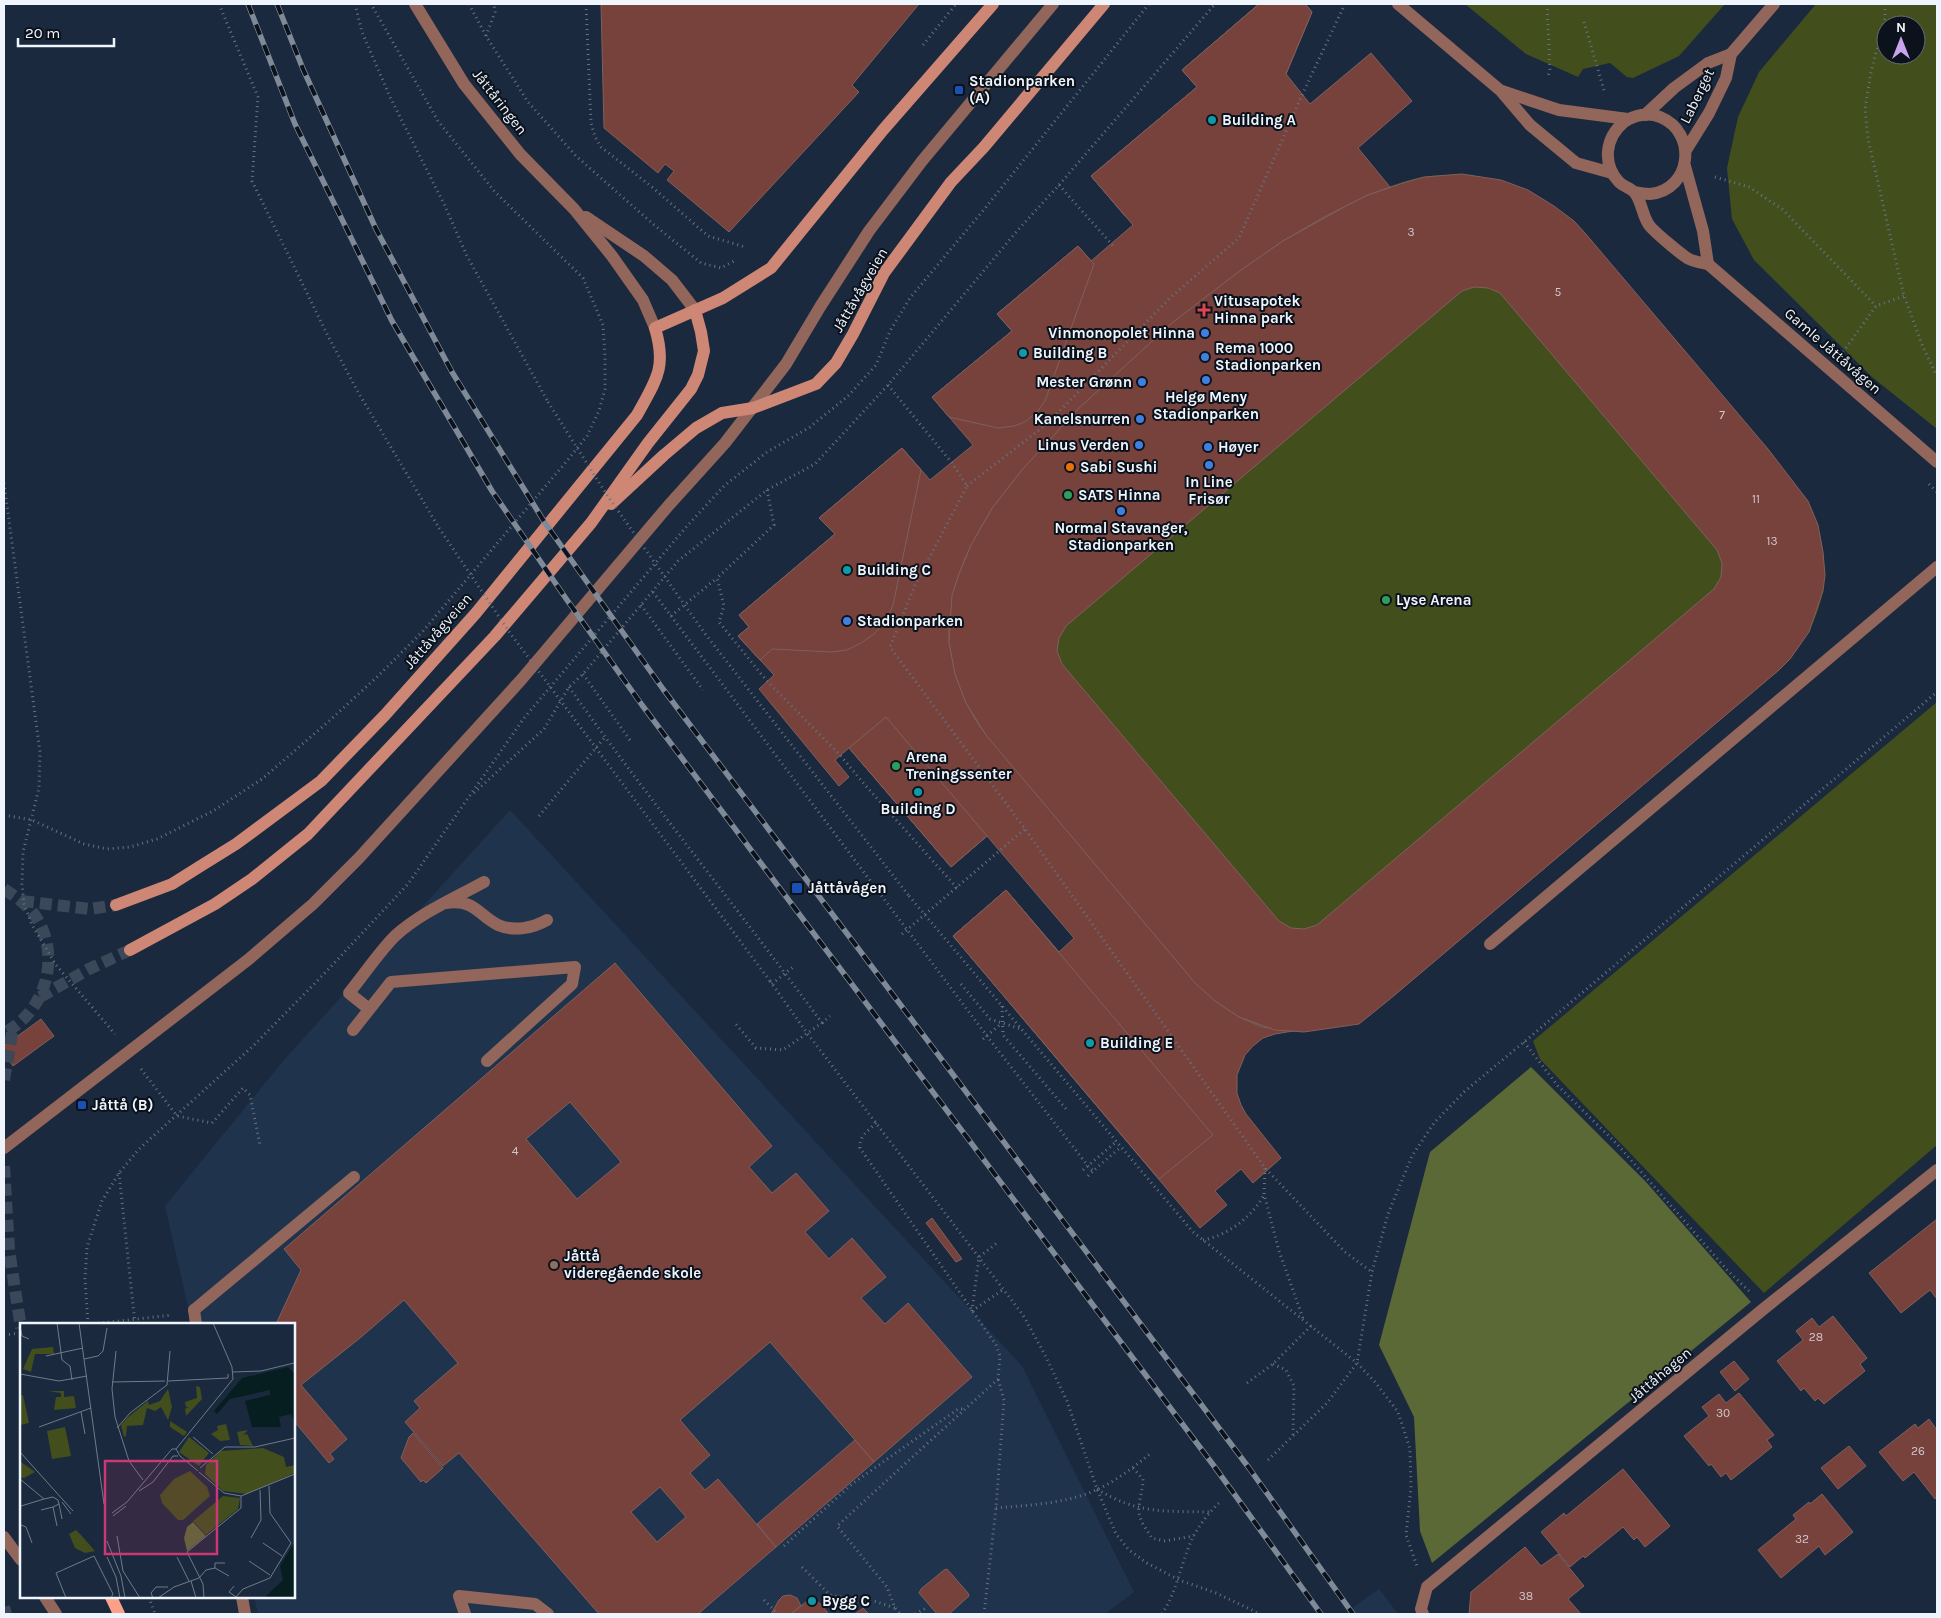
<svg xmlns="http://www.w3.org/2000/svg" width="1941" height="1618" font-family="Karla,sans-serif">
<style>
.built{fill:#20334d}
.green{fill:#424f1d;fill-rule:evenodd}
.forest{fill:#5a6936}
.building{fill:#77413c;stroke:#80605c;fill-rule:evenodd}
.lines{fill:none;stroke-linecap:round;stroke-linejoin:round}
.secondary-tunnel{stroke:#3a485a;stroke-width:12;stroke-dasharray:12 6;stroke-linecap:butt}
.primary-tunnel{stroke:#3a485a;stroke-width:12;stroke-dasharray:12 6;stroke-linecap:butt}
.path{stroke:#677382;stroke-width:3;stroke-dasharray:1 4;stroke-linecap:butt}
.lane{stroke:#92665a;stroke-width:12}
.street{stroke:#92665a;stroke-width:12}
.secondary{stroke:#ce8774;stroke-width:12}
.primary{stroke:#fca189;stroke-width:12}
.rail-casing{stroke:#7f8a98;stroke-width:5.5}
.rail{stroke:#0b121b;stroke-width:4;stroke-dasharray:11;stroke-linecap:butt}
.path-bridge{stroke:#677382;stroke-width:3;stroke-dasharray:1 4;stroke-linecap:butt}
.transit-dot{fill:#1a4fb4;stroke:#0b121b;stroke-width:2}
.culture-dot{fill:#0f9aa8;stroke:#0b121b;stroke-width:2}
.health-dot{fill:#e0444e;stroke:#0b121b;stroke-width:2}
.shop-dot{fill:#3f7fe0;stroke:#0b121b;stroke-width:2}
.food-dot{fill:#e8710a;stroke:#0b121b;stroke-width:2}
.leisure-dot{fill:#2e9e5b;stroke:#0b121b;stroke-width:2}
.education-dot{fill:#8d6e63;stroke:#0b121b;stroke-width:2}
.labels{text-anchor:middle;stroke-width:4;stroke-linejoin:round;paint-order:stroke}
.number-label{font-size:12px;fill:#d1c8cd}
.poi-label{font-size:15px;font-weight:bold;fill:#eff5fd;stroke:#0b121b;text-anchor:start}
.street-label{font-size:15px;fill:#eff5fd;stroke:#0b121b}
.inset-road{fill:none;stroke:#6f7b8a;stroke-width:1}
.view{fill:#c93973;fill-opacity:0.15;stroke:#c93973;stroke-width:2.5}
.inset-edge{fill:none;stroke:#eff5fd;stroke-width:2.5}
</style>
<rect width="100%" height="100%" fill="#1a293d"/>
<g class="built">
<polygon points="510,810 1022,1366 1134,1592 1105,1614 258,1614 254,1597 294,1597 294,1324 192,1324 165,1206 284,1060"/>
<polygon points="1379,1589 1398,1614 1344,1614"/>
</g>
<g class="green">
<polygon points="1465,4 1725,4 1679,56 1633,78 1627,77 1610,63 1583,69 1578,77 1526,54"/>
<path d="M1816,4H1937V429L1872,377L1754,260L1732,219L1727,168L1738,117L1759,72ZM1886,25H1916V55H1886Z"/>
<path d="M1462,174C1510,180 1536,192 1574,221L1808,501C1836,564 1829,620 1779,670L1390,999L1343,1025L1304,1032L1275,1030L1262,1027L1239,1017L1215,1001L980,727L966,703L949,642V627L955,586L965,558L993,507L1283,241C1326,215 1373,187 1423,177C1436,175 1449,175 1462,174Z"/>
<polygon points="1937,702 1937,1145 1764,1293 1540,1059 1533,1041"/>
</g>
<polygon class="forest" points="1531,1067 1646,1182 1751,1302 1432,1563 1420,1531 1414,1417 1379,1345 1430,1152"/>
<g class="building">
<polygon points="601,4 919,4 852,85 859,92 729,232 667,180 674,171 665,164 658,173 604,128"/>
<polygon points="1259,4 1305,4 1312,12 1240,183 1231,199 1223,208 1197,217 1125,216 1091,176 1197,87 1182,70"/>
<polygon points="1259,4 1305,4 1312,12 1286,74 1310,104 1371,53 1412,101 1358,148 1390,187 1368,195 1324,217 1283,241 1241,270 1172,323 1077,410 1022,470 993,507 981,527 965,558 955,586 949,627 949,642 955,674 966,703 980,727 1191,978 1215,1001 1239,1017 1262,1027 1293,1031 1275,1034 1263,1038 1253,1046 1245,1055 1237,1075 1237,1093 1241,1105 1246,1114 1281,1158 1253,1183 1241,1169 1215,1191 1227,1205 1200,1228 953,936 1006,890 1059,952 1074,938 987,836 951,867 849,748 835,760 849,777 839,786 759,689 774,675 738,636 749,627 739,615 835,534 819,518 902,448 930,480 973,445 932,397 1012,331 997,314 1078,246 1091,261 1133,225 1091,176 1197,87 1182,70"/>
<path d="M1462,174L1501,180L1528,190L1554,206L1574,221L1585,233L1768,449L1808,501L1818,525L1823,552L1825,575L1823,591L1809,632L1790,659L1779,670L1390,999L1359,1024L1304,1032L1275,1030L1239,1017L1215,1001L1196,984L986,735L966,703L955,674L949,642L952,595L959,574L971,545L993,507L1022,470L1077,410L1172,323L1241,270L1283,241L1346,206L1368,195L1406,182L1424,177ZM1474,287L1488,288L1500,293L1717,550L1722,563L1721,577L1714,589L1317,925L1304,929L1291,928L1279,921L1062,664L1057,651L1059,638L1066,626L1462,291Z"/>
<polygon points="1078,246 1094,264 1045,401 1037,412 1025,422 1014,426 998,428 949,417 932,397 1012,331 997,314"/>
<polygon points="902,448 921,470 893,605 886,621 874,634 861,643 847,650 832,652 772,649 760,660 738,636 749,627 739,615 835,534 819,518"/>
<polygon points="886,717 987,836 951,867 849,748"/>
<polygon points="1006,890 1213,1135 1159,1179 953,936"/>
<path d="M615,963L772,1146L749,1167L772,1193L796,1173L829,1211L805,1232L829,1259L852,1238L886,1277L861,1298L885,1324L908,1303L972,1377L874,1462L770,1342L680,1420L710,1455L690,1473L705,1490L718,1479L776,1547L698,1614H599L459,1453L443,1466L405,1422L420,1408L414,1401L458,1363L404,1300L360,1338L301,1385L347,1439L330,1454L334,1459L329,1463L294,1421V1324H276L301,1270L284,1249ZM570,1102L621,1162L577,1199L526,1139ZM660,1487L686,1517L657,1542L631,1512Z"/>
<polygon points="41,1019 54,1036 13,1066 4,1054 4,1046"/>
<polygon points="932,1218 962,1259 956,1262 926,1223"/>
<polygon points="1937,1219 1937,1299 1930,1290 1901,1313 1869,1273"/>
<polygon points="1833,1316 1867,1358 1860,1364 1865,1371 1824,1404 1818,1398 1815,1401 1804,1388 1801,1391 1777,1361 1803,1340 1796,1331 1812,1318 1819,1327"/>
<polygon points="1734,1361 1749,1379 1735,1391 1720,1372"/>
<polygon points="1739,1393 1774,1435 1767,1440 1772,1447 1731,1480 1726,1473 1721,1477 1711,1464 1709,1466 1684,1436 1709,1416 1702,1407 1719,1394 1726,1403"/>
<polygon points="1929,1419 1937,1430 1937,1497 1935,1499 1914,1472 1903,1481 1879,1452 1915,1424 1918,1428"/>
<polygon points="413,1433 443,1468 426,1483 423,1480 421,1482 401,1458 409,1437"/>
<polygon points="855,1440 874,1462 776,1547 757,1524"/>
<polygon points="1849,1446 1866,1466 1838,1489 1821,1468"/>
<polygon points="1623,1469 1670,1526 1645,1547 1637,1537 1634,1540 1623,1527 1585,1558 1583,1556 1570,1567 1541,1532 1564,1513 1566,1516"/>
<polygon points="1822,1494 1853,1532 1825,1555 1819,1546 1781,1578 1758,1550 1796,1519 1793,1515 1809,1502 1810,1504"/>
<polygon points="1525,1547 1541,1566 1558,1554 1584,1586 1568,1599 1581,1614 1469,1614 1471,1592"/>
<polygon points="947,1569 968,1593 969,1596 949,1614 937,1614 919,1593 921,1589 944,1570"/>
<polygon points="790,1595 797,1598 801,1606 791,1614 771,1614 779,1600 783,1596"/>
<polygon points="813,1596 829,1614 791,1614 801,1606"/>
<polygon points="863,1608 869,1614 855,1614"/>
</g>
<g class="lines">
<g class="secondary-tunnel">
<polyline points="22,901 90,909 116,905"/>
<polyline points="40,997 89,969 130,950"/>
</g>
<g class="primary-tunnel">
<path d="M4,889C16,897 28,905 36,917C62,957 45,1012 4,1033"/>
<polyline points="4,1080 13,1028"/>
<polyline points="4,1166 9,1250 21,1328"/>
<polyline points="4,1607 6,1614"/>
</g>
<g class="path">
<polyline points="219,4 258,97 252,181 329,338 358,392 439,528"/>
<polyline points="355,4 362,32 390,97 445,206 467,256 548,402"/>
<polyline points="469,4 486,36 528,102 576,156 653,224 701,263 721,268 736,260"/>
<polyline points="586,4 591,123 595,137 601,147 652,187 708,236 745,247"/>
<polyline points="1547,4 1550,70 1548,76"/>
<polyline points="1885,4 1885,18 1871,72 1865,109 1868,139 1904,296 1923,347 1937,376"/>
<polyline points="1584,22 1604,90"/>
<polyline points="486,36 495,12 494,4"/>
<polyline points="923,45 956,4"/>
<polyline points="1715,177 1749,187 1782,209 1876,306"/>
<polyline points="1059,185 1115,248"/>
<polyline points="1843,352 1876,306 1904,296"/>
<polyline points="888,385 952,463 967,486 915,585 890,647 1025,829 1265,1168 1345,1252 1372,1272"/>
<polyline points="4,483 40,752 39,788 23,852 22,884 24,904 32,925 56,965 115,1034"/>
<polyline points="1929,484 1937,492"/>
<polyline points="967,486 1048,423 1170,298 1239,238 1302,95 1345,4"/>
<polyline points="767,490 774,525 717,578 724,606 719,622 766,680 840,755 865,785 957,888"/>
<polyline points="653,592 987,1036 1088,1166 1093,1171 1121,1147"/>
<polyline points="641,605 703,690"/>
<polyline points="671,616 717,578"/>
<polyline points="583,674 632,743"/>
<path d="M569,687C650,801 739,910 822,1023L783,1050L756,1048L735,1023"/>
<polyline points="474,793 544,729 569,687 583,674 678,561 767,490 815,464 888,385 1017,231 1059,185 1215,4"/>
<polyline points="4,815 32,820 84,844 107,849 130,847 157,839 213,811 262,779 328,722 377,677 423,631 566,462 587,436 599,411 605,389 605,358 603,325 583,278 495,192 438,121 371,4"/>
<polyline points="539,816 605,737"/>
<polyline points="909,896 1193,1232 1357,1363 1375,1382 1398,1412 1410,1449 1411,1488 1406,1535 1417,1566"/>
<polyline points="902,934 1025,829"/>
<polyline points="770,981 807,1033 1023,1315 1045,1355 1067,1401 1097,1489 1116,1534 1129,1550 1147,1563 1179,1580 1216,1593 1254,1611 1258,1614"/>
<polyline points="772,984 793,967"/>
<polyline points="961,984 990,1019 1021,1029"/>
<polyline points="1002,1006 1003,1035 1067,1110"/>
<polyline points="822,1023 830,1016"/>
<polyline points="983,1039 1002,1023"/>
<polyline points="1524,1042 1558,1086 1616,1143 1728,1271 1749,1291"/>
<polyline points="141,1069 177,1116 212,1123 243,1088 250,1095 260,1145"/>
<path d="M876,1123C868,1131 859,1136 860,1148L996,1345L1000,1356L998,1379L837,1526L887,1587L895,1608L900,1614"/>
<polyline points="1265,1168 1264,1194 1279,1251 1304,1321"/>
<polyline points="1083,1170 1117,1141"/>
<polyline points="119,1173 135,1324"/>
<polyline points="1088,1176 1093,1171"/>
<path d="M1203,1240C1227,1236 1252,1217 1264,1195"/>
<polyline points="972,1311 979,1257 997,1243"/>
<polyline points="972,1311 1004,1289"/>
<polyline points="88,1324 85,1279 87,1247 102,1201 119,1173 139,1149 252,1047 324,974 408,884 524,718 687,526 724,486 767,452 810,427 848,396 876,365 890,331 910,298 986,207 1149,4"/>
<polyline points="93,1324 172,1315"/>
<polyline points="4,1335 21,1333"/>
<polyline points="1273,1364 1286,1370 1294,1386 1293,1436"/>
<polyline points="1247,1383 1273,1364 1311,1326"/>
<polyline points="1268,1460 1327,1403 1357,1363 1372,1272 1388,1214 1412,1156 1434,1123 1464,1092 1524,1042 1937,692"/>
<path d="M1133,1468L1143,1479C1143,1489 1140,1496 1139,1506C1137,1518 1146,1529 1152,1538L1164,1541L1194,1536"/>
<path d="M1097,1489C1137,1514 1164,1511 1209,1512"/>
<path d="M996,1508C1029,1505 1065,1504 1096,1490C1116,1481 1134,1467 1151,1453"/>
<polyline points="784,1546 852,1484 958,1409 964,1409"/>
<polyline points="802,1567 830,1595 847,1598 868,1599 895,1608"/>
<polyline points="149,1597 155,1614"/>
<polyline points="764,1600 778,1614"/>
<polyline points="915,1614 926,1608"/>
<polyline points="984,1614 996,1508 1004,1400 998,1379"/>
<path d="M1162,1614C1178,1590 1181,1561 1194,1535C1201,1523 1210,1511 1220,1502"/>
</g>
<g class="lane">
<path d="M446,903C475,899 477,914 498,925C514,932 533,928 547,920"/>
<polyline points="1490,944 1937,567"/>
<path d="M369,1009L349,993C364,975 378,953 395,936C420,913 455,898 484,882"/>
<polyline points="353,1030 391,982 575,967 572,984 487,1061"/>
<polyline points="4,1148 249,959 313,904 359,858 521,680 669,505 725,443 786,364 820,307 869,231 922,161 1053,4"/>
<polyline points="194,1310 354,1177"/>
<polyline points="4,1537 21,1560"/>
<polyline points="45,1597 56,1614"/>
<polyline points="465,1614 459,1596 535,1604 548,1614"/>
</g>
<g class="street">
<polyline points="415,4 464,84 520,154 574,209 612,256 643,300 655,328"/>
<polyline points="1398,4 1501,91 1530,125 1576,163 1612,173"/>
<polyline points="1502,91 1559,110 1628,119"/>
<polyline points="1645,115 1674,88 1708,63 1731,54"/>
<polyline points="1686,150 1709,113 1726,78 1731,54 1774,4"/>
<polyline points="1685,166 1703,231 1708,264"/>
<path d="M1635,192C1639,193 1645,194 1650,194C1692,190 1698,132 1660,117C1649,112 1634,115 1624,122C1605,138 1602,164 1619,182C1624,187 1631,188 1635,193C1642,202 1642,215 1649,225C1653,231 1683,256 1689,259C1695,262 1702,263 1708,264L1937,462"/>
<polyline points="586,217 644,256 672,280 695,310"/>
<polyline points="194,1310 196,1324"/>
<polyline points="242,1597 245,1614"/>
<polyline points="1423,1614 1421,1609 1427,1587 1761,1311 1937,1170"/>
</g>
<g class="secondary">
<polyline points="611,504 664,455 696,428 722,413 753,408 816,384 836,363 853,334 884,273 951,182 984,147 1104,4"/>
<path d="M116,905L172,884L199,867L236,844L321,781L385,715L476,613L637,415C656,380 667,368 655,328L723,298L771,268L883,130L993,4"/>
<polyline points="130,950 215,904 252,879 308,834 495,636 591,523 648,443 691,389 698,375 704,351 701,332 695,310"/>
</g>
<polyline class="primary" points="111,1597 119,1614"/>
<defs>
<g id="rail">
<polyline points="248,4 295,124 392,321 492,491 567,600 642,705 1214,1466 1321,1614"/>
<polyline points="277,4 303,69 376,229 452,372 545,523 663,689 1249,1468 1353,1614"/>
</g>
</defs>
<use href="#rail" class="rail-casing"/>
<use href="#rail" class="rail"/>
<g class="path-bridge">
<polyline points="548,402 607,495 703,631 909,896"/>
<polyline points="439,528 510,633 770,981"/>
</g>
</g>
<g class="transit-dot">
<rect x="954" y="85" width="10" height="10" rx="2.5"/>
<rect x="791" y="882" width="12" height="12" rx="2.5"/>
<rect x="77" y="1100" width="10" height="10" rx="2.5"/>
</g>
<g class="culture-dot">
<circle cx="1212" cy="120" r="5"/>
<circle cx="1023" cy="353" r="5"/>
<circle cx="847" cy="570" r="5"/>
<circle cx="918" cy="792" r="5"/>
<circle cx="1090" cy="1043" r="5"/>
<circle cx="812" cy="1601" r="5"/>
</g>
<path class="health-dot" d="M1201.5 302.5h5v5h5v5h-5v5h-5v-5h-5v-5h5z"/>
<g class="shop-dot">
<circle cx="1205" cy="333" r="5"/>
<circle cx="1205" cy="357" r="5"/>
<circle cx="1206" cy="380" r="5"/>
<circle cx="1142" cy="382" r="5"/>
<circle cx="1140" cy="419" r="5"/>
<circle cx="1139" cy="445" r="5"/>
<circle cx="1208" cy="447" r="5"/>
<circle cx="1209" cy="465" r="5"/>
<circle cx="1121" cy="511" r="5"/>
<circle cx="847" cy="621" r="5"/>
</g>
<circle class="food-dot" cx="1070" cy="467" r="5"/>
<g class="leisure-dot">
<circle cx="1068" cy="495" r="5"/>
<circle cx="1386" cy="600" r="5"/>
<circle cx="896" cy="766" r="5"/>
</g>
<circle class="education-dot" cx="554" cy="1265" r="5"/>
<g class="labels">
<g class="number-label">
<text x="1411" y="236">3</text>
<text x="1558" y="296">5</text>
<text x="1722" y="419">7</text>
<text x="1756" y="503">11</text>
<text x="1772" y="545">13</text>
<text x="515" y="1155">4</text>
<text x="1816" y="1341">28</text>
<text x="1723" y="1417">30</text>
<text x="1918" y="1455">26</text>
<text x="1802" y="1543">32</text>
<text x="1526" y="1600">38</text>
</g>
<g class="poi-label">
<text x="969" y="86">Stadionparken<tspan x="969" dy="17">(A)</tspan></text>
<text x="1222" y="125">Building A</text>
<text x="1214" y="306">Vitusapotek<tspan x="1214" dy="17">Hinna park</tspan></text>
<text x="1195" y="338" text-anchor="end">Vinmonopolet Hinna</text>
<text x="1215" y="353">Rema 1000<tspan x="1215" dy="17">Stadionparken</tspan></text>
<text x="1033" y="358">Building B</text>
<text x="1132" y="387" text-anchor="end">Mester Grønn</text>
<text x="1206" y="402" text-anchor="middle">Helgø Meny<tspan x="1206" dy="17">Stadionparken</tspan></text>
<text x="1130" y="424" text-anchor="end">Kanelsnurren</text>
<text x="1129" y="450" text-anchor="end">Linus Verden</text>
<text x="1218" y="452">Høyer</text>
<text x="1080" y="472">Sabi Sushi</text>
<text x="1209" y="487" text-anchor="middle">In Line<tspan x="1209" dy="17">Frisør</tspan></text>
<text x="1078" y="500">SATS Hinna</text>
<text x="1121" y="533" text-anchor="middle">Normal Stavanger,<tspan x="1121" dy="17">Stadionparken</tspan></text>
<text x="857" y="575">Building C</text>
<text x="1396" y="605">Lyse Arena</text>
<text x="857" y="626">Stadionparken</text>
<text x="906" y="762">Arena<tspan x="906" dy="17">Treningssenter</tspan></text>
<text x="918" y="814" text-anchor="middle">Building D</text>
<text x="808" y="893">Jåttåvågen</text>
<text x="1100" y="1048">Building E</text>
<text x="92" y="1110">Jåttå (B)</text>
<text x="564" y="1261">Jåttå<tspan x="564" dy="17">videregående skole</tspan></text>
<text x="822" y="1606">Bygg C</text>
</g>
<g class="street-label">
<text transform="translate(1697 96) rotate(-64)" y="5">Laberget</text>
<text transform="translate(500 102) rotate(52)" y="5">Jåttåringen</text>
<text transform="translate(860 290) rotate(-60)" y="5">Jåttåvågveien</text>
<text transform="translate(1833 351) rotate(41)" y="5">Gamle Jåttåvågen</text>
<text transform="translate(438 631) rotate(-49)" y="5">Jåttåvågveien</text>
<text transform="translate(1660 1375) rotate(-40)" y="5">Jåttåhagen</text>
</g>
</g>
<g transform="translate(20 1323)">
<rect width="275" height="275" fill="#1a293d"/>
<path d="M33,24L34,31H15L11,49L3,46L12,26ZM176,63L180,64L182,76L166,93L165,86L169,84H166L165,79L177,75ZM148,66L152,84L148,97L141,84L135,88L127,85L123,102L107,103L106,113L104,114L101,102L107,95L128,78L129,82L140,78ZM28,68H44V74L54,73L56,85L34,87L36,74H41V70ZM3,72L9,100L0,102V73ZM150,98L167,109L164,113L150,104ZM206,101L210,117L200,118L191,111L198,107L197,103ZM45,104L51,133L32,136L27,108ZM228,107L223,112L227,111L233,123L220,122L217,109ZM169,114L189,130L179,143L159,129ZM243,125L264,134L266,144L275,142V150L227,171L203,168L185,151L186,142L201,128ZM0,138L1,139L15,149L4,155L0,154ZM170,148L187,164L190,173L163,197H158L142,180L140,172L154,156ZM203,173L220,175L218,186L186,212L173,198ZM56,207L61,212L75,228L65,230L55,225L49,211Z" fill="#424f1d"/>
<path d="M173,199L186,213L167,228L164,215L167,204Z" fill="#5a6936"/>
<path d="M268,44L275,51V100L271,91L259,94L261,104H232L225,78L250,72V67L210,76L197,91L194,88L222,55ZM275,219V275H244L263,257L260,243Z" fill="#061e20"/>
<path class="inset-road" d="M37,0L42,37L50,43L52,57M59,0L84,181M0,3L2,13L9,16M96,28L92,66L95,94L109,138L123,157M26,33L63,25M64,36L78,33L83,28L87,5M213,49L241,48L274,40M0,51L39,58L67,53M148,58L208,55V51M92,59L145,58M61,89L65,111M19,104L71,85M97,105L110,90L147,62L150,28M173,114L193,131M156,126L213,56L212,44L193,0M0,129L53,188M180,145L205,124H235L275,115M179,149L204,170L221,173L275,151M0,156L24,176L33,174L38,177L39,181L33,184L21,187M119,168L133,159L153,133H158M42,179L51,191M39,181L42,196M1,183L24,176M33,184L37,203M0,188V205M92,190L107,179L152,126H156L160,133L178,148M93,193L106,183M1,202L6,204L12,220M97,213L103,248L120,275M231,215L241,197L240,167M87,218L101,253L105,275M243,220L262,233M87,234L96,254L100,275M157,234L169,258M229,238L250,252M195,245L209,253M179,255L186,247L195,245V240H205M171,258L176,275M214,263L209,269L216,274L223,266L250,255L271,220L250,190L249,163M46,275L36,250L74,233L93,271L91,275M133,275L131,270L136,264H148M138,275L154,264L179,255M184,275L183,261L167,229L221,185V173"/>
<path class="view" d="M85,138H197V231H85Z"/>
<rect width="275" height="275" class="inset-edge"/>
</g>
<rect width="1941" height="1618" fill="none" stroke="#eff5fd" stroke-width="10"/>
<g transform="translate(1901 40)"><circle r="24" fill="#0b121b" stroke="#666d75"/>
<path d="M0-4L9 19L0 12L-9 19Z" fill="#c9a5ee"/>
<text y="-8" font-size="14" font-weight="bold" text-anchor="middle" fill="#eff5fd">N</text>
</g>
<path d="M18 38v8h96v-8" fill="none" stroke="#eff5fd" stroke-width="2.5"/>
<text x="25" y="38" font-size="15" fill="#eff5fd" stroke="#0b121b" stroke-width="4" paint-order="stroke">20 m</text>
</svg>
